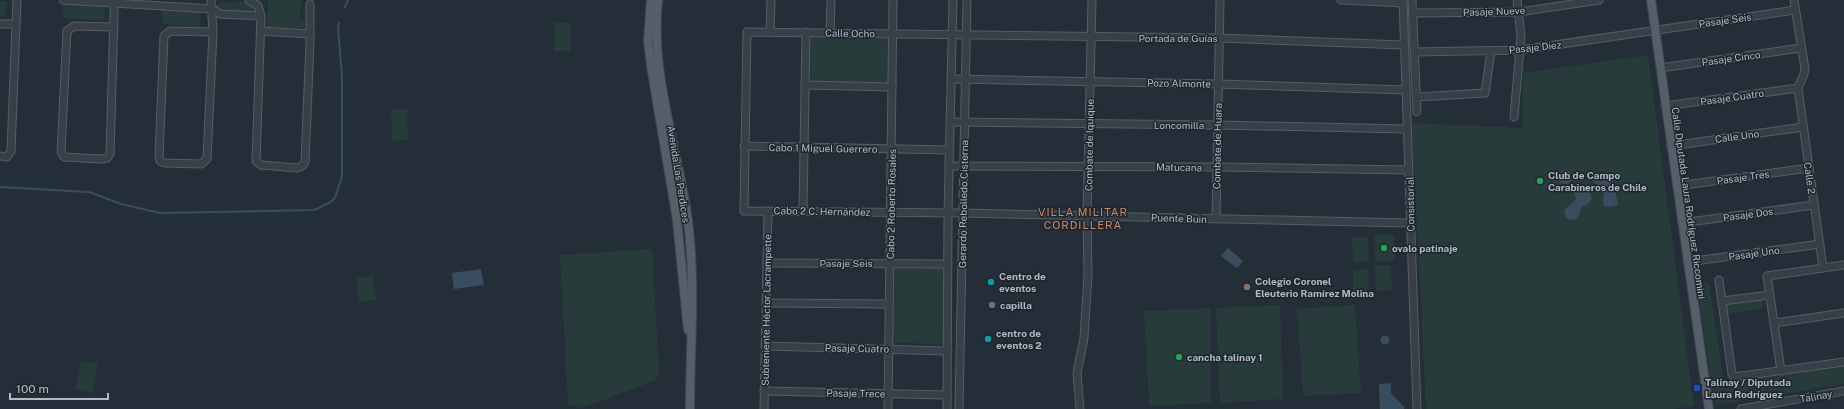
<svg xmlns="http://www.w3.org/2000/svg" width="1844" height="409" font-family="'Public Sans',sans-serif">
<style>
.green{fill:#273b3a}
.water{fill:#3a4d60}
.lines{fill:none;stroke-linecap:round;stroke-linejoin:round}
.stream{stroke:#3a4d60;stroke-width:2}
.minor-casing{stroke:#555e66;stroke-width:9}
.major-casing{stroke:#404952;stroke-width:10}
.minor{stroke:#374049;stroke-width:7}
.major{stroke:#555f69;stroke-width:8}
.leisure-dot{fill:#2e9e5b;stroke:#1d252d;stroke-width:1.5}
.culture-dot{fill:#0f9aa8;stroke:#1d252d;stroke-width:1.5}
.education-dot{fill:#8d6e63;stroke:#1d252d;stroke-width:1.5}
.worship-dot{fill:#6b7280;stroke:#1d252d;stroke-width:1.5}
.transit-dot{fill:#1a4fb4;stroke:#1d252d;stroke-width:1.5}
.labels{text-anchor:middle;stroke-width:3;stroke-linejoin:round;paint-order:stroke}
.street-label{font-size:10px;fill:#b2bbc5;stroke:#1d252d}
.poi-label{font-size:10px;font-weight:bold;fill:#b2bbc5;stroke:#1d252d;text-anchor:start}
.neighbourhood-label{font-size:11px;letter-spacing:1px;fill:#ca8a68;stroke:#1d252d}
</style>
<rect width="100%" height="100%" fill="#242e38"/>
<g class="green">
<polygon points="268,0 301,0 300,19 305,22 304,26 301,28 267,27"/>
<polygon points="0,1 7,1 5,17 0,16"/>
<polygon points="247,1 252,3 254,8 250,13 218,11 216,6 220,3"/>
<polygon points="62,3 105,6 104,21 64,18"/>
<polygon points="161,9 201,12 200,27 163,24"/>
<polygon points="570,22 570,51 554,51 554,23"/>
<polygon points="811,38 888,39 889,83 810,83"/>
<polygon points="1648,55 1694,406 1673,409 1426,409 1412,123 1522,128 1523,73"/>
<polygon points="391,109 407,109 408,140 392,141"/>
<polygon points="1374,235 1394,235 1394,261 1375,261"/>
<polygon points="1352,237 1368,237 1369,262 1353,262"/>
<polygon points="652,249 659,373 654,381 582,408 568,405 560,255"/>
<polygon points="1375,265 1391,265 1392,290 1376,290"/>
<polygon points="895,266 945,267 943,344 893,343"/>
<polygon points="1368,269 1369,294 1353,295 1353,270"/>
<polygon points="373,276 376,300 359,302 356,278"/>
<polygon points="1709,283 1724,384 1844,366 1844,384 1715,405 1697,284"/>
<polygon points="1761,297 1763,308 1726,314 1724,303"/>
<polygon points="1280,305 1283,399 1220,403 1216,308"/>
<polygon points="1355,305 1361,393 1303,396 1297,309"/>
<polygon points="1210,308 1211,403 1149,406 1144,311"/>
<polygon points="81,361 98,364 92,393 75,389"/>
</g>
<g class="water">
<circle cx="1565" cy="177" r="7"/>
<path d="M1612,173L1618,205L1605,207C1599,200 1611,192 1593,182L1592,177Z"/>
<path d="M1574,190C1582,189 1591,188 1592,198L1589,203L1582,207L1577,219L1571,220L1566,218L1564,212L1567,207L1576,200Z"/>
<polygon points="1228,248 1243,261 1237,268 1221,256"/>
<polygon points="481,269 484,285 454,289 452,273"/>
<circle cx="1385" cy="340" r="4.5"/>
<polygon points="1391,383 1391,393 1404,407 1404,409 1380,409 1379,384"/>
</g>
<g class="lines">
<g class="stream">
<polyline points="345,7 348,0"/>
<polyline points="0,187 89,192 121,204 160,213 314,210 329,203 335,198 342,176 342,77 338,28 339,23"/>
</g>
<defs>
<g id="minor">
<polyline points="63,0 213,9 220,14 261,16"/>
<polyline points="211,0 213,32 207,159 201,164 164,163 160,161 159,156 164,36 170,31 213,32"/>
<polyline points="249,0 258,6 261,16 256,161 261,165 297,168 302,166 305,162 310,43 310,4"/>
<polyline points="1341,0 1403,3"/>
<polyline points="1403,0 1417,409"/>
<polyline points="1412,0 1417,112"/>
<polyline points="1794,0 1805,69 1804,74 1798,88 1823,268"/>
<polyline points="1413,13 1519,12 1599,0"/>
<polyline points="0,24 16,24"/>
<polyline points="114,27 74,26 67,31 61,152 64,157 101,159 107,158 110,154 114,15 114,0"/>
<polyline points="261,31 310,34"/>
<polyline points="770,32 771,0"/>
<polyline points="830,33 831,0"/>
<polyline points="1403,45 1219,38 747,32 744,211 962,213 1410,223"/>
<polyline points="1415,52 1520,50 1795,10"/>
<polyline points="1660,68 1801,48"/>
<polyline points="951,79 1218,84 1406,90"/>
<polyline points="805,85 892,87"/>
<polyline points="1417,97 1485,93 1491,51"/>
<polyline points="1665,106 1798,88"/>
<polyline points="1514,117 1521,36 1517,0"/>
<polyline points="950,122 1218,125 1407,129"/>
<polyline points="744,146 950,150"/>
<polyline points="1671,146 1803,127"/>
<polyline points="0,156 7,157 11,151 17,0"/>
<polyline points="949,166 1217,167 1409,170"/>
<polyline points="1677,186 1809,168"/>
<polyline points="803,210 806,32"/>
<polyline points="1216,219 1220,0"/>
<polyline points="1682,223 1814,205"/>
<polyline points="1687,262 1820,244"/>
<polyline points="767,263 948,264"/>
<polyline points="1719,280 1732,374 1734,377 1844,362"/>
<polyline points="1722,301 1770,295"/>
<polyline points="767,303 889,304"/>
<polyline points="1774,323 1844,313"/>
<polyline points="765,346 948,351"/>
<polyline points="1781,371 1767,276 1844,265"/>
<polyline points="764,391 947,395"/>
<polyline points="764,409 768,211"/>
<polyline points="888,409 893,0"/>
<polyline points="947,409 948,213 953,0"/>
<polyline points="959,409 967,0"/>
<polyline points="1080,409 1077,373 1084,338 1088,274 1087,215 1092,0"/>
<polyline points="1741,409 1844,391"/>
</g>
<g id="major">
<polyline points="651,0 648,41 651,66 677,220 688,330"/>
<path d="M658,0C650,75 678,148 688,221C696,284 690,346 690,409"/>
<polyline points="1651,0 1709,409"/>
</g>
</defs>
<use href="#minor" class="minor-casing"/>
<use href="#major" class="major-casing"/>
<use href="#minor" class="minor"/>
<use href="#major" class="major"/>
</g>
<g class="leisure-dot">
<circle cx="1540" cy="181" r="4"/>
<circle cx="1384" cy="248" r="4"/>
<circle cx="1179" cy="357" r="4"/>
</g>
<g class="culture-dot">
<circle cx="991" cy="282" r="4"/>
<circle cx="988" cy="339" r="4"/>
</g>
<circle class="education-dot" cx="1247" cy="287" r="4"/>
<circle class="worship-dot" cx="992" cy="305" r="4"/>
<rect class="transit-dot" x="1693" y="384" width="8" height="8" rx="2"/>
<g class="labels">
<g class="street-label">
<text transform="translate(1494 11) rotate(-2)" y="4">Pasaje Nueve</text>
<text transform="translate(1725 20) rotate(-8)" y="4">Pasaje Seis</text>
<text transform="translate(850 33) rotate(1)" y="4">Calle Ocho</text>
<text x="1178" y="42">Portada de Guías</text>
<text transform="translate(1535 47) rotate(-6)" y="4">Pasaje Diez</text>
<text transform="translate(1731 58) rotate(-8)" y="4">Pasaje Cinco</text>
<text transform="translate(1179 83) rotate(1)" y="4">Pozo Almonte</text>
<text transform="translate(1732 97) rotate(-8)" y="4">Pasaje Cuatro</text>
<text x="1179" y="129">Loncomilla</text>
<text transform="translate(1737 136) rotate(-8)" y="4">Calle Uno</text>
<text transform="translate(1089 145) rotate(-89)" y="4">Combate de Iquique</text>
<text transform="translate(1217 146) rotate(-89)" y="4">Combate de Huara</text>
<text transform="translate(823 148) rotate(1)" y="4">Cabo 1 Miguel Guerrero</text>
<text transform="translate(1179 167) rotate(1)" y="4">Matucana</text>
<text transform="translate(679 174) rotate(81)" y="4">Avenida Las Perdices</text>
<text transform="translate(1743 177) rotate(-8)" y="4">Pasaje Tres</text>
<text transform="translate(1810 178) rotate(82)" y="4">Calle 2</text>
<text transform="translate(1689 203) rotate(82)" y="4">Calle Diputada Laura Rodríguez Riccomini</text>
<text transform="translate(891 204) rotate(-89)" y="4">Cabo 2 Roberto Rosales</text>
<text transform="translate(963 204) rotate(-89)" y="4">Gerardo Rebolledo Cisterna</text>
<text transform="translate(1410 204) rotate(-91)" y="4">Consistorial</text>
<text transform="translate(822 211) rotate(1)" y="4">Cabo 2 C. Hernández</text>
<text transform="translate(1748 214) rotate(-8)" y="4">Pasaje Dos</text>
<text transform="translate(1179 218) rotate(2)" y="4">Puente Buin</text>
<text transform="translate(1754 253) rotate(-8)" y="4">Pasaje Uno</text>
<text x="846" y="267">Pasaje Seis</text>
<text transform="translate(766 310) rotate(-89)" y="4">Subteniente Héctor Lacrampette</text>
<text transform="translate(857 348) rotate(1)" y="4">Pasaje Cuatro</text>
<text transform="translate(856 393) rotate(1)" y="4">Pasaje Trece</text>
<text transform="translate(1816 396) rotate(-10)" y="4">Talinay</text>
</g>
<g class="poi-label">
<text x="1548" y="179">Club de Campo<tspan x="1548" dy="12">Carabineros de Chile</tspan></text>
<text x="1392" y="252">ovalo patinaje</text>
<text x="999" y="280">Centro de<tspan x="999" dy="12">eventos</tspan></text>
<text x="1255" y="285">Colegio Coronel<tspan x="1255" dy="12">Eleuterio Ramírez Molina</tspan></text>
<text x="1000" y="309">capilla</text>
<text x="996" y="337">centro de<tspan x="996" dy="12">eventos 2</tspan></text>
<text x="1187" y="361">cancha talinay 1</text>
<text x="1705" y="386">Talinay / Diputada<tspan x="1705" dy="12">Laura Rodríguez</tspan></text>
</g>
<g class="neighbourhood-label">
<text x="1083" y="216">VILLA MILITAR<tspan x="1083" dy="13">CORDILLERA</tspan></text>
</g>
</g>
<path d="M10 393v6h98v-6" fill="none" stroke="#b2bbc5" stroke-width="2"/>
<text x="16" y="393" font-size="12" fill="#b2bbc5" stroke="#1d252d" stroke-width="3" paint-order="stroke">100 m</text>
</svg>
